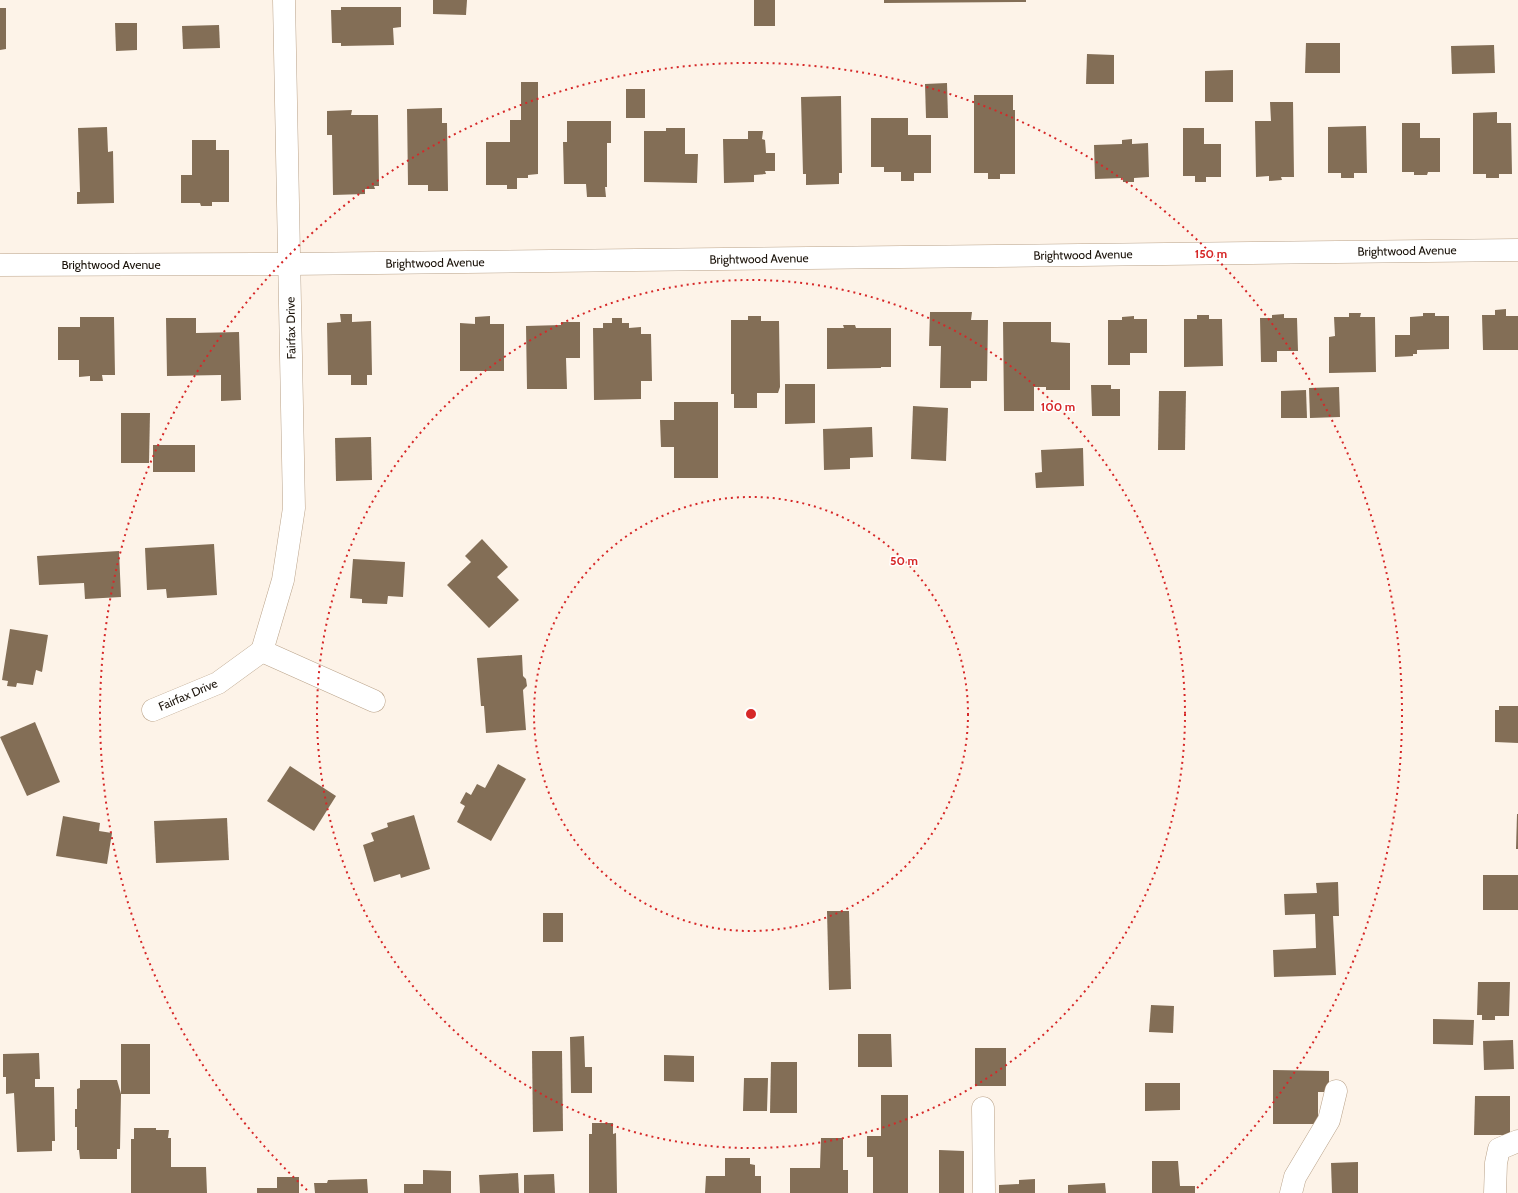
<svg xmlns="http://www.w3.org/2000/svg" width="1518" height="1193" font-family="Cabin,sans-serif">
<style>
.building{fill:#836e56}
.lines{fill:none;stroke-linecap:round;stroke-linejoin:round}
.minor-casing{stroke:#baa38a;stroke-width:23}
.minor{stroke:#fff;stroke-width:22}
.ring{fill:none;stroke:#d62828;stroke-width:2;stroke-dasharray:2 4}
.labels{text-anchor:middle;stroke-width:3;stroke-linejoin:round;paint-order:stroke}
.street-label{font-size:12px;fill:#191108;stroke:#fff}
.centre{fill:#d62828;stroke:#fff;stroke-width:2}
.ring-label{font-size:12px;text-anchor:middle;font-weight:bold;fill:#d62828;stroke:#fff;stroke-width:3;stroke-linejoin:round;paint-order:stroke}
</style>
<rect width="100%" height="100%" fill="#fdf3e8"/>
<g class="building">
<polygon points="433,0 467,0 466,15 433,14"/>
<rect x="754" y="0" width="21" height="26"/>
<polygon points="884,0 1026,0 1026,2 884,3"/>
<polygon points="341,7 401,7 401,27 393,28 394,45 341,46 341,43 332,43 331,10 341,10"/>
<polygon points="0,8 6,8 6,49 0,50"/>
<polygon points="115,23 137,23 137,50 116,51"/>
<polygon points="219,25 220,48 183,49 182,26"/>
<polygon points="1306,43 1340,43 1340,73 1305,73"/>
<polygon points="1494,45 1495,73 1452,74 1451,46"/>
<polygon points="1087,54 1114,55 1114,84 1086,84"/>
<polygon points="1233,70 1233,102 1205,102 1205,71"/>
<polygon points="521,82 538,82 538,174 528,175 528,178 517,178 517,189 507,189 507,185 486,185 486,142 510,142 510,120 521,120"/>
<polygon points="947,83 948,118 926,118 925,84"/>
<rect x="626" y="89" width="19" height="29"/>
<polygon points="974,95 1013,95 1013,110 1015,110 1015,174 1000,174 1000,179 988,179 988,173 974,173"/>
<polygon points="841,96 842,173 839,173 839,184 806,185 806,174 803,174 801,97"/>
<polygon points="1270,102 1293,102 1294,177 1281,177 1282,180 1269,181 1269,176 1256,177 1255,121 1271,121"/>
<polygon points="442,108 442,123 447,123 448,191 428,191 428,185 408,185 407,109"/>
<polygon points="352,110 351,115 378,115 379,186 374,186 375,189 365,189 365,194 333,195 332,135 327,135 327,111"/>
<polygon points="1497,112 1497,123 1511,123 1512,174 1499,174 1499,178 1486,178 1486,174 1473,174 1473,113"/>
<polygon points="871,118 908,118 908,135 931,135 931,173 914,173 914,181 901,181 901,172 884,172 884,167 871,167"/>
<polygon points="567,121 611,121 611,143 607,143 607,187 605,187 606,197 587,197 586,184 564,184 563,142 567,142"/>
<polygon points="1402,123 1420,123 1420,138 1440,138 1440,172 1428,172 1427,175 1414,175 1414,172 1402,172"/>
<polygon points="1366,126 1367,173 1354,173 1354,178 1341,178 1341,173 1328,173 1328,127"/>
<polygon points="107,127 108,152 113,151 114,203 77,204 77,192 80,192 78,128"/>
<polygon points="666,128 685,128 685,154 698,154 697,183 644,182 644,131 666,131"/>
<polygon points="1183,128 1204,128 1204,144 1221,144 1221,177 1206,177 1206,182 1195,182 1195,176 1183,176"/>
<polygon points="748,131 763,131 762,139 765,140 766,153 775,153 775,171 765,171 766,174 754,175 754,182 724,183 723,139 748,139"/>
<polygon points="1132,139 1132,144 1148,143 1149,177 1134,178 1134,182 1123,182 1123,178 1095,179 1094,145 1122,144 1122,140"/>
<polygon points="192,140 216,140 216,150 229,150 229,202 212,202 212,206 201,206 200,203 181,203 181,175 192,175"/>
<polygon points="1506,309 1506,316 1518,316 1518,350 1483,350 1482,315 1495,315 1495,310"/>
<polygon points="930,312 972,312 971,320 988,320 987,381 971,381 971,388 940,388 941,346 929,346"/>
<polygon points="1349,313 1361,313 1360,317 1375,317 1376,372 1329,373 1329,337 1335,336 1334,317 1349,317"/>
<polygon points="1423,313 1435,313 1435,316 1449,316 1449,349 1417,350 1417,354 1413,354 1413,356 1395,357 1395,335 1410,335 1410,317 1423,316"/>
<polygon points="340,314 352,314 352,322 371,321 372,375 367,375 367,385 351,385 351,375 328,375 327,323 341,322"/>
<polygon points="1284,314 1284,318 1297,318 1298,351 1277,351 1277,362 1261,362 1260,318 1272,318 1272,315"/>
<polygon points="1197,315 1209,315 1209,319 1222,319 1223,366 1184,367 1184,319 1197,319"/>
<polygon points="490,316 490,324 504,324 504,371 460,371 460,323 475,324 475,317"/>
<polygon points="748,316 761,316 761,321 779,321 780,387 778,393 757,393 757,408 734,408 734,394 731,394 731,320 748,320"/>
<polygon points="1134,316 1134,319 1147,319 1147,353 1130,353 1130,365 1108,365 1108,320 1122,320 1122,317"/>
<polygon points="80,317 114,317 115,375 102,375 103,381 90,381 90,376 79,377 79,360 58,360 58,327 80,327"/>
<polygon points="166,318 196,318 196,333 239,332 241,400 221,401 221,375 167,376"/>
<polygon points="612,318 622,318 622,323 629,323 629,328 641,327 641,334 651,334 652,381 641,381 641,399 594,400 593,328 603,328 603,323 612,323"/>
<polygon points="561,322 580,322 580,358 566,358 567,389 527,389 526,326 561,325"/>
<polygon points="1003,322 1051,322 1051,342 1070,343 1070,390 1046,390 1046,387 1034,387 1034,411 1004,411"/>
<polygon points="843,325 855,325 856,328 891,328 891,367 881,367 881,368 827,369 827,328 844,328"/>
<polygon points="785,384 815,384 815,423 785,424"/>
<polygon points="1091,385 1111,385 1111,389 1120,389 1120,416 1092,416"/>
<polygon points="1339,387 1340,417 1310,418 1309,388"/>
<polygon points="1306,390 1307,418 1281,418 1281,391"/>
<polygon points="1159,391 1186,391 1185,450 1158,450"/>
<polygon points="674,402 718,402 718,478 674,478 674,447 661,447 660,420 674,420"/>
<polygon points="913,406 948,408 946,461 911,459"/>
<polygon points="121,413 150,413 149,463 121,463"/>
<polygon points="872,427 873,457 850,458 850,469 824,470 823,429"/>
<polygon points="371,437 372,480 336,481 335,438"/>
<rect x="153" y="445" width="42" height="27"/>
<polygon points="1083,448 1084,486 1036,488 1035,473 1042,472 1041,450"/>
<polygon points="482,539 508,567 497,577 519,600 489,628 447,585 471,562 465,556"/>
<polygon points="214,544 217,595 167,598 166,589 147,590 145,548"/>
<polygon points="119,551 121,597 85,599 84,583 39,585 37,556"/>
<polygon points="353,559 405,562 403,597 388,596 387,604 362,603 362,599 350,598"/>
<polygon points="10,629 48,635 42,672 36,670 33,685 17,683 16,687 7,686 8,681 2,680"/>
<polygon points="522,655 523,676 526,679 527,686 523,690 526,730 486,733 484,706 481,706 477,658"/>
<polygon points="1499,706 1518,706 1518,743 1495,742 1495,710 1499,710"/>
<polygon points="35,722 60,782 27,796 0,737"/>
<polygon points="498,764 526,779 491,841 457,822 465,806 460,803 466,792 471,795 477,784 485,788"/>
<polygon points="290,766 336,796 314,831 267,801"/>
<polygon points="1517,814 1518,814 1518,849 1516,849"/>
<polygon points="414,815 430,869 401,878 400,874 374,882 363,845 374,841 371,833 388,827 387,823"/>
<polygon points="63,816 100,823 99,831 112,833 107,864 56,856"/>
<polygon points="227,818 229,860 156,863 154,821"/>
<rect x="1483" y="875" width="35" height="35"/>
<polygon points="1338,882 1339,916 1333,916 1336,975 1274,977 1273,950 1316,948 1315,914 1285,915 1284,894 1317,893 1316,883"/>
<polygon points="827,911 849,911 851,989 829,990"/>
<rect x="543" y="913" width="20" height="29"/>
<polygon points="1478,982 1510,982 1509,1016 1495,1016 1495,1020 1482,1020 1482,1015 1477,1015"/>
<polygon points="1151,1005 1174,1006 1173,1033 1149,1032"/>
<polygon points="1433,1019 1474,1020 1473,1045 1433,1044"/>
<polygon points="858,1034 891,1034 892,1067 858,1067"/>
<polygon points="584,1036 585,1067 592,1067 592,1093 571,1093 570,1037"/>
<polygon points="1513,1040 1514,1069 1484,1070 1483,1041"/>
<rect x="121" y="1044" width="29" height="50"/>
<rect x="975" y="1048" width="31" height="38"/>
<polygon points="532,1051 562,1051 563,1131 533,1132"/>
<polygon points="39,1053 40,1079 35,1079 35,1087 54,1087 55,1141 52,1141 52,1151 17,1152 14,1093 6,1094 6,1077 3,1077 3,1054"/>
<polygon points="664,1055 694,1056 694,1082 664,1081"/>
<polygon points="771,1062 797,1062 797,1113 770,1113"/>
<polygon points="1273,1070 1329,1071 1329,1092 1318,1092 1318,1124 1273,1124"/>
<polygon points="744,1078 768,1078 767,1111 743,1111"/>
<polygon points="80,1080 117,1080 121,1094 120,1149 117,1149 117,1159 80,1159 79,1150 77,1150 77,1127 75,1127 75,1109 77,1109 77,1089 80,1088"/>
<polygon points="1145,1083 1180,1083 1180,1110 1145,1111"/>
<polygon points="881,1095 908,1095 908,1193 873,1193 873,1157 867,1157 867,1136 881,1136"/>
<polygon points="1475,1096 1510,1096 1510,1135 1474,1135"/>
<polygon points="592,1123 613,1123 613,1134 616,1133 617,1193 589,1193 589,1134 592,1134"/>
<polygon points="134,1128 156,1128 156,1130 169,1130 168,1138 171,1138 171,1167 206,1167 207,1193 131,1193 131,1139 134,1139"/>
<polygon points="821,1138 843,1138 843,1170 848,1170 848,1193 790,1193 790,1168 820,1168"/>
<polygon points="939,1150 964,1151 964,1193 939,1193"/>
<polygon points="725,1158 750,1158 750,1164 755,1165 755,1176 761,1176 761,1193 705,1193 706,1176 725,1176"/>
<polygon points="1152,1161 1178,1161 1180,1186 1195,1186 1195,1193 1152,1193"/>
<polygon points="1358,1162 1358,1193 1332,1193 1331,1163"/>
<polygon points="423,1170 451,1171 451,1193 404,1193 404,1184 423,1184"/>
<polygon points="518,1173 519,1193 480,1193 479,1175"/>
<polygon points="554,1174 555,1193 524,1193 524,1175"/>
<polygon points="277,1177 299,1177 299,1193 257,1193 257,1188 277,1188"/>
<polygon points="367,1179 368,1193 315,1193 314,1183 327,1183 328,1180"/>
<polygon points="1035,1179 1035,1193 999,1193 999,1185 1019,1184 1019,1180"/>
<polygon points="1105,1183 1106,1193 1068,1193 1068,1185"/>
</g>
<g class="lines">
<defs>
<g id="minor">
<polyline points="284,0 294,508 283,580 262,651 374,701"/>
<polyline points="0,265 290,264 1518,250"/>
<polyline points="153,710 218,683 262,651"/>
<polyline points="983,1108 984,1193"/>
<polyline points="1291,1193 1295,1177 1329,1120 1336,1091"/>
<polyline points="1495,1193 1496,1163 1499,1149 1518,1141"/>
</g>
</defs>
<use href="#minor" class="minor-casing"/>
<use href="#minor" class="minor"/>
</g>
<g class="ring">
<circle cx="751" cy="714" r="217"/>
<circle cx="751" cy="714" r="434"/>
<path d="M307 1190A651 651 0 1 1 1195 1190"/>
</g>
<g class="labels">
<g class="street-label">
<text transform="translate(1407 251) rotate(-1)" y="4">Brightwood Avenue</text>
<text transform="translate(1083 255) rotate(-1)" y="4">Brightwood Avenue</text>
<text transform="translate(759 259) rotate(-1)" y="4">Brightwood Avenue</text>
<text transform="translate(435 263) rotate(-1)" y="4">Brightwood Avenue</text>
<text x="111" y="269">Brightwood Avenue</text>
<text transform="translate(291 328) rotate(-91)" y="4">Fairfax Drive</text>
<text transform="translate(188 695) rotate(-23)" y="4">Fairfax Drive</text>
</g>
</g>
<circle cx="751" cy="714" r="6" class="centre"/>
<g class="ring-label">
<text x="1211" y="258">150 m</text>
<text x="1058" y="411">100 m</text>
<text x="904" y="565">50 m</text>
</g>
</svg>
